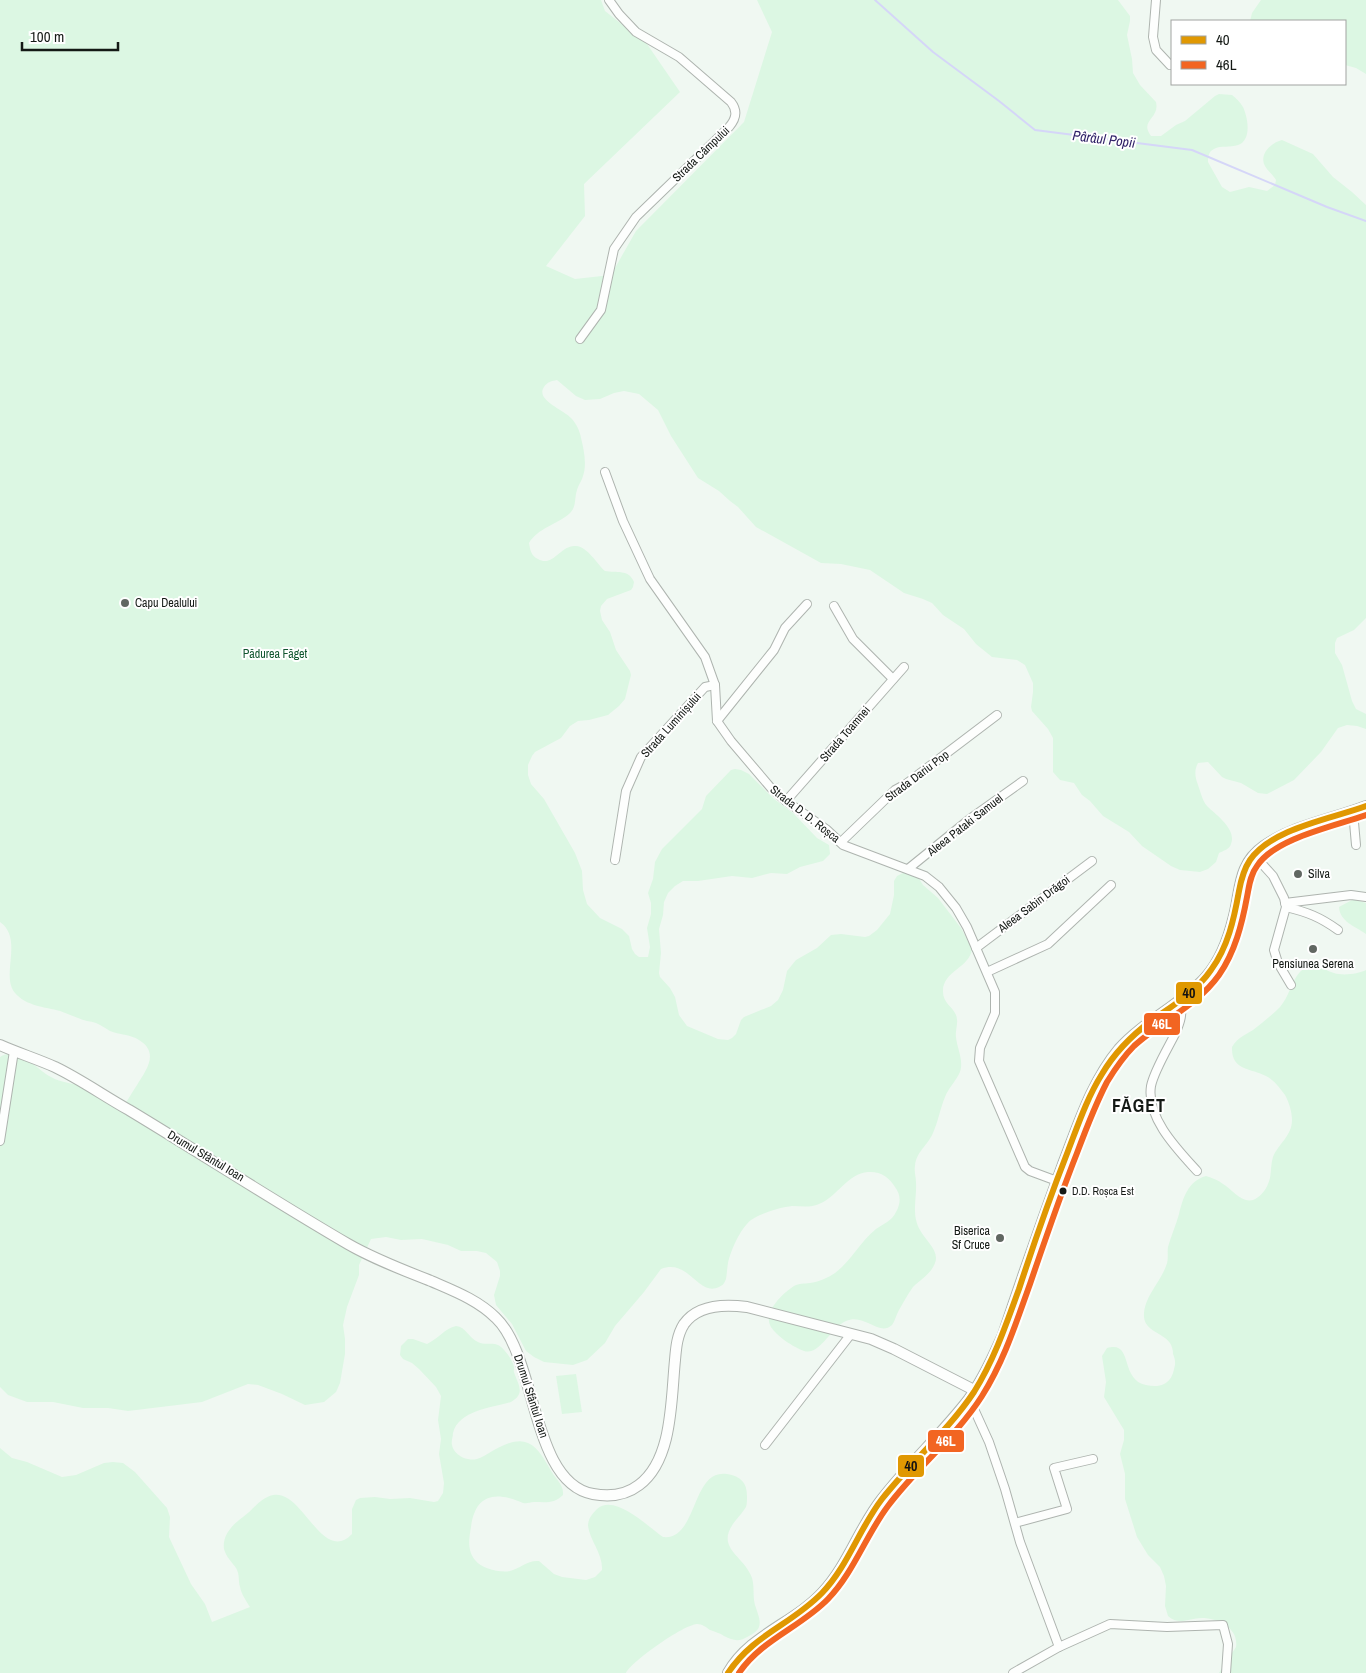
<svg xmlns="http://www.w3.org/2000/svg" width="1366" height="1673" font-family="'Archivo Narrow',sans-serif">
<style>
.green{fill:#dcf7e3}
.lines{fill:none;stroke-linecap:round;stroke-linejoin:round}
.stream{stroke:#d5d6f8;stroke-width:2}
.minor-casing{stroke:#aeb4af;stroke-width:10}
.major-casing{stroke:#aeb4af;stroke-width:12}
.minor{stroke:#fdfefd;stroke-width:8}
.major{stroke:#fdfefd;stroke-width:10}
.bus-1-casing{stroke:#fff;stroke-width:10}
.bus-2-casing{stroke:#fff;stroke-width:10}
.bus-1{stroke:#e09802;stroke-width:6}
.bus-2{stroke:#f26522;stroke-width:6}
.poi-dot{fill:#616762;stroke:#fff;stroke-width:2}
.bus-dot{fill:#141915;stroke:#fff;stroke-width:2}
.labels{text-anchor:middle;stroke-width:4;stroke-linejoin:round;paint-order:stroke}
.bus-label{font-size:11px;fill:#141915;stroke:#fff;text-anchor:start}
.street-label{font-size:12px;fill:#141915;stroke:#fff}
.poi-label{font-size:12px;fill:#141915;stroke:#fff;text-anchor:start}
.park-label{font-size:12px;fill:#10552f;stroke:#fff}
.water-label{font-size:14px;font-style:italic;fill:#2f2167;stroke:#fff}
.district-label{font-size:18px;font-weight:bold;letter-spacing:1px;fill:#141915;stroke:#fff}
.line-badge{stroke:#fff;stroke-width:2}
.badge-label{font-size:14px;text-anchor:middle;font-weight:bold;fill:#fff}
.pale-badge-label{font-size:14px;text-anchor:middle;font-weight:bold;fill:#111}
</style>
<rect width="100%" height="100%" fill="#f0f8f2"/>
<g class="green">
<path d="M0,0H601L605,11L647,44L680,92L584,184L585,216L546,266L575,279L611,275L636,231L744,122L772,32L757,0H1118L1130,16V21L1127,35L1132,59L1133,73L1140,85L1156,102C1160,119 1139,120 1151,136H1161L1176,125L1185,121L1215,96L1219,94L1232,95C1236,98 1240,102 1243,107C1248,118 1252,140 1238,145C1230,148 1221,145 1214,149C1209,151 1208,156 1208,162L1222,187L1230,192L1249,187L1267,191L1275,185L1276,180C1273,174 1266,170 1264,164C1260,152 1273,142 1282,140L1313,154L1333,177L1352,192L1366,205V618L1354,630L1337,638L1335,643V653L1342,665L1352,701L1356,709L1366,714V729L1357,726L1347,725L1338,728L1321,752L1294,780L1267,794L1258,793L1241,783L1226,779L1222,777L1208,762L1198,763C1194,770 1195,777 1198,785C1201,793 1202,800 1207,806C1216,815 1237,829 1231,844C1230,849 1223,851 1219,853L1216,862L1208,869L1200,872L1180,870L1171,866L1142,846L1129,832L1103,816L1090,801L1082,795L1074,783L1060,780L1053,772V738L1048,729L1032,711L1031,707L1033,692V683L1025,665L1017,660L992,657L976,644L964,629L943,615L932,603L923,599L904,593L870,570L841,564L821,563L756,527L738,507L730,501L719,491L698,478L671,436L658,410L639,394L624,391L614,393L600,399L585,400L576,396L557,380C552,381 547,382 544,387C535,400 564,410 571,418C576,423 580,431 581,438C584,450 587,465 583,476C582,481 578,485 577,490C574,499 577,507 569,514C556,525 538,528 529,543C530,549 531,556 538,559C553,568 561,544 576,546C588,547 596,563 605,571C616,573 629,569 634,582L633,587L631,590L607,599L601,606L600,611L602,620L610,632L616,650L630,671L631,675L625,699L619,706L608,715L589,720L578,721L570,726L561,738L535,752L532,756L528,765V775L531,784L544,799L575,853L582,871L583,890L587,904L600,918L622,929L629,936L632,949L635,954L639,957H648L650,947L647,928L651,914V903L648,893L653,879L655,862L662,849L702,809L706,796L731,770L735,769L741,770L749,774L774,799L793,813L817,838L829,845L830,854L823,861L800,867L787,874L771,873L752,878L732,876L698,881H683L675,886L668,893L664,902L663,915L659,929L661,953L659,973L660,977L670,988L675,997L679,1015L687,1026L718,1039L728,1040L732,1038L736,1034L741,1020L744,1017L771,1006L778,1000L783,990L787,971L796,960L817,948L831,935L841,934L865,937L869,936L877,930L890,914L894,895V881L897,876L905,872L918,877L923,885L938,898L961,928L972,949C970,968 942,971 943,992C943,1003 953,1007 956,1015C959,1023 955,1030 956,1037C957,1049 965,1062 959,1074C955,1082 948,1089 945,1097C940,1109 938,1122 933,1133C928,1145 916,1152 915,1166C914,1172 916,1177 916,1182C917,1199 911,1214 920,1230C925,1240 940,1251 935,1263C931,1274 921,1279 913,1287C908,1294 903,1303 899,1310C896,1315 895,1321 892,1325C879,1337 865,1313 846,1321C831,1327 820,1356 804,1351C795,1348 774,1335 770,1325C764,1311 783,1293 794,1286C800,1283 803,1284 810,1283C818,1282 828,1278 835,1273C851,1261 860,1242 876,1229C883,1224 892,1221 896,1212C901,1203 901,1195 895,1187C889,1177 880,1171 868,1172C848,1173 837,1197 819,1204C810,1208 801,1206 792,1206C781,1207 759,1214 751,1220C740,1229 731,1250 728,1263C727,1268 727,1274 726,1279C724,1284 723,1285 719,1287C698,1297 689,1258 661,1269L644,1292L615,1326L605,1343L587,1360L573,1365L544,1362L534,1357L526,1351L512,1324L496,1305L494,1295L500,1276V1271L497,1262L486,1253L477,1251H461L448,1245L422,1239L401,1240L386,1237L371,1239L359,1265V1275L347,1307L343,1325L345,1339V1354L340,1383L336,1392L324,1402L305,1405L282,1394L258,1385L248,1384L202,1402L128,1411L108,1408H83L53,1402H27L8,1395L0,1387V1057C18,1045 36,1069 51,1077C61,1083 74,1083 84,1087C97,1093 108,1105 120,1111C126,1103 131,1094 137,1085C146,1070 160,1053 139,1040C130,1034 119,1035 110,1031C105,1028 101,1025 96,1023C90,1021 84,1021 78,1018C72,1016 66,1013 60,1011C45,1007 26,1006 15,993C0,975 24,939 0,922Z"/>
<polygon points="1261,0 1366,0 1366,74 1356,68 1345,65 1345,21 1250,21 1252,13"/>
<path d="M1352,900H1356L1366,903V934C1355,926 1340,922 1339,907Z"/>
<path d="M1312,965C1320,965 1326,971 1334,973C1343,976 1358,974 1366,970V1673H1219L1236,1647C1239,1628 1218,1618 1202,1618C1189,1618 1179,1626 1168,1616L1165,1606L1166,1586L1164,1576L1160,1567L1148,1555L1137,1537L1125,1499V1474L1120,1454L1124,1440V1430L1104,1397L1106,1382L1102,1356L1107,1348C1134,1340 1119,1379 1146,1385C1152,1386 1158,1387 1164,1384C1170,1381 1173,1375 1174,1369C1176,1363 1175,1359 1173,1354C1173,1350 1172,1346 1170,1343C1163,1333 1145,1331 1144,1317C1143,1298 1160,1283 1166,1266C1169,1259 1167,1253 1168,1247C1171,1236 1176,1225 1179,1214C1183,1198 1188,1181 1206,1176C1212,1178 1218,1180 1223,1184C1232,1189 1241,1203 1253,1200C1259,1198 1266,1190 1268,1184C1272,1176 1270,1166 1273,1157C1278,1144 1292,1136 1292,1120C1292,1112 1289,1102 1285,1095C1280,1088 1274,1080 1266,1076C1251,1068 1231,1071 1232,1047C1237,1038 1245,1035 1253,1030C1262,1023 1272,1015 1280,1007C1293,992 1292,970 1312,965Z"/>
<path d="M456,1326C466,1327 469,1338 478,1342C485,1346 495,1341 501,1347C506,1351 513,1361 514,1367C514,1373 513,1369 515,1375C519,1386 525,1394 511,1402C492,1408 459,1410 453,1433C453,1437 451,1441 452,1445C453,1452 461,1458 468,1459C477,1461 482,1457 489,1453C521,1434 533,1437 550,1469C555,1479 564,1484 563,1495C554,1504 546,1502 534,1502C530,1502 527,1504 523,1503C518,1501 514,1499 509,1498C485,1492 474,1504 471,1527C469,1539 467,1550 475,1560C482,1569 500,1573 510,1571C521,1568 527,1560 539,1561L554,1574L562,1577L586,1580L595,1577L602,1570C603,1554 590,1541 588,1526C588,1519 592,1514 597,1509C615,1493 648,1527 663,1537C698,1541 691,1468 727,1474C741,1476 747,1483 747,1496C747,1500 747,1504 746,1507C743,1512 739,1516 736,1520C713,1548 744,1555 752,1578C755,1588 752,1598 756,1608C758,1615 762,1622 758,1629C755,1633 752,1634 749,1636C739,1642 734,1641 724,1636C720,1633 715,1632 710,1630C706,1627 702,1624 697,1624C683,1625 632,1661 626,1673H0V1448L12,1458L27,1462L62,1477L76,1475L104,1463L113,1462L123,1463L135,1472L167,1508L170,1517L169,1537L191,1584L205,1604L212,1622L250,1607C246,1601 241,1593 240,1587C238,1580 240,1575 236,1568C232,1562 226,1557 224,1549C222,1535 233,1524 243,1517C253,1510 260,1498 273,1495C303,1489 322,1565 352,1534V1509L356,1500L360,1498L375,1497L390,1499L410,1498L434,1502L438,1501L443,1493L444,1483L439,1454L441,1439L438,1420L441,1396L436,1387L419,1369L412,1363L403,1359L400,1355L401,1346L408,1339H413L427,1344C438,1339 445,1328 456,1326Z"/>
<polygon points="576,1374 582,1412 562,1414 556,1376"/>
</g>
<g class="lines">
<polyline class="stream" points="875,0 933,52 999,101 1035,130 1192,150 1327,207 1366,221"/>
<defs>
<g id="minor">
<polyline points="1156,0 1153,37 1156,50 1170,65"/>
<path d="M580,339L601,310L614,249L636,217L729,127C736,119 738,111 731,102L679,57L636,32L619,14L609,0"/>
<polyline points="605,472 623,521 650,579 705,657 715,685 717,721 731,741 771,788 786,801 826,829 843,845 925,876 939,887 956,908 967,927 995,992 995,1013 980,1048 979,1061 1025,1167 1030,1171 1057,1181"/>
<polyline points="834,606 853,639 893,679"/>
<polyline points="717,721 774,650 785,628 807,604"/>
<polyline points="786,801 904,667"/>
<polyline points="1353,811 1356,845"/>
<polyline points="841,842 895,790 906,784 997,715"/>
<polyline points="1254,855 1273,876 1284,898 1286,907 1274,950 1278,963 1291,985"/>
<polyline points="615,860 626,791 641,757 705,687 715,685"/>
<polyline points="908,869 971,818 1023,781"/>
<polyline points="1285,903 1351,895 1366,897"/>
<path d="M1286,907C1307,912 1320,917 1338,930"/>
<polyline points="976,948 1092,861"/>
<polyline points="987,972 1048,944 1111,885"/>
<path d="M1179,1001C1184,1012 1180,1023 1175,1034C1168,1048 1154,1071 1151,1086C1146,1118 1178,1150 1197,1171"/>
<polyline points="0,1141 14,1051"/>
<polyline points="969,1398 989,1442 1005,1489 1020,1542 1059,1647"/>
<polyline points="765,1445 851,1334"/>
<polyline points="1015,1523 1067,1509 1054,1468 1093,1459"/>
<polyline points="1013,1673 1059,1647 1110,1624 1167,1627 1223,1625 1228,1644 1226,1673"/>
</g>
<g id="major">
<path d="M0,1045C18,1053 37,1059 55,1067C80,1079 104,1096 129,1110C202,1154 274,1201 348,1244C374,1259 403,1270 431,1281C454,1291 478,1300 496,1318C537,1357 531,1483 593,1494C609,1497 626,1495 639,1485C673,1460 671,1399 675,1360C676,1348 677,1335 684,1324C698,1304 725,1304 747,1307L871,1339L894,1349L974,1390"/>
<path d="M728,1673C749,1635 795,1623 823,1592C848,1565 859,1528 882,1499C909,1464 942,1434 969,1399C983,1379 993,1357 1003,1335C1022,1278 1042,1221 1063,1164C1078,1126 1092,1081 1119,1049C1144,1021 1181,1005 1206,977C1221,960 1229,937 1234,916C1241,888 1238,864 1264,846C1294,825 1333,819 1366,806"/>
</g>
</defs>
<use href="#minor" class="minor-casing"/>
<use href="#major" class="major-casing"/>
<use href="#minor" class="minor"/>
<use href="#major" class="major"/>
<defs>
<path id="bus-1" d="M728,1673C754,1634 791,1625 822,1593C848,1566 859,1529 882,1499C911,1462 948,1431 974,1392C994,1360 1006,1325 1019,1289C1034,1243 1050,1197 1068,1151C1078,1125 1087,1098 1102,1074C1115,1052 1131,1036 1151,1021C1172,1006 1196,992 1211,970C1228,947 1234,919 1239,891C1241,880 1244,869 1250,860C1272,828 1331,819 1366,806"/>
<path id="bus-2" d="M739,1673C761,1640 801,1627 828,1599C854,1572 866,1535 888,1506C917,1467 956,1437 982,1396C1004,1361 1016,1323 1030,1284C1045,1240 1060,1196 1077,1153C1086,1129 1095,1105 1107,1082C1115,1069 1123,1057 1134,1046C1161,1021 1197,1006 1219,975C1235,952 1242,924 1247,897C1249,887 1250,875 1257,866C1275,838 1335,826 1366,815"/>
</defs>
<use href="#bus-1" class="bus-1-casing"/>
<use href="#bus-2" class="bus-2-casing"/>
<use href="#bus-1" class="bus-1"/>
<use href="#bus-2" class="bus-2"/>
</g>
<g class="poi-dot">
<circle cx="125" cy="603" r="5"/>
<circle cx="1298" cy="874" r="5"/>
<circle cx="1313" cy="949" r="5"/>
<circle cx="1000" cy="1238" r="5"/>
</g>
<circle class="bus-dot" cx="1063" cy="1191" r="4.5"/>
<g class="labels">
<g class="bus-label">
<text x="1072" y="1195">D.D. Roșca Est</text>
</g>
<g class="street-label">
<text transform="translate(701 154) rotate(-44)" y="4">Strada Câmpului</text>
<text transform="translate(671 725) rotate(-48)" y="4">Strada Luminișului</text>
<text transform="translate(845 734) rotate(-49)" y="4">Strada Toamnei</text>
<text transform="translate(917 776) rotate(-37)" y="4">Strada Dariu Pop</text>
<text transform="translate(805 814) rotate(38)" y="4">Strada D. D. Roșca</text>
<text transform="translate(965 825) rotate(-38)" y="4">Aleea Pataki Samuel</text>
<text transform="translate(1034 904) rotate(-37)" y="4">Aleea Sabin Drăgoi</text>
<text transform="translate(206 1156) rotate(31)" y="4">Drumul Sfântul Ioan</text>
<text transform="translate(531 1396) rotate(72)" y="4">Drumul Sfântul Ioan</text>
</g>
<g class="poi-label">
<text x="135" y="607">Capu Dealului</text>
<text x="1308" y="878">Silva</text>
<text x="1313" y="968" text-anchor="middle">Pensiunea Serena</text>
<text x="990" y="1235" text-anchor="end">Biserica<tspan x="990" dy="14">Sf Cruce</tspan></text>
</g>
<g class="park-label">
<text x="275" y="658">Pădurea Făget</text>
</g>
<g class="water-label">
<text transform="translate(1104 139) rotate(7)" y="5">Pârâul Popii</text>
</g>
<g class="district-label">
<text x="1139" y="1112">FĂGET</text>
</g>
</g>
<g class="line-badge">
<rect x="1175" y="981" width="28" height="24" rx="5" fill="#e09802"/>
<rect x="1143" y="1012" width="38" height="24" rx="5" fill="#f26522"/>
<rect x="927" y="1429" width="38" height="24" rx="5" fill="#f26522"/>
<rect x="897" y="1454" width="28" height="24" rx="5" fill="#e09802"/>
</g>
<g class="badge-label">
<text x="1162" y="1029">46L</text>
<text x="946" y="1446">46L</text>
</g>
<g class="pale-badge-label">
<text x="1189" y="998">40</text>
<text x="911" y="1471">40</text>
</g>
<rect x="1171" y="20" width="175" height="65" fill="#ffffff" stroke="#a1a3a1"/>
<rect x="1181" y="36" width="25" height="8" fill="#e09802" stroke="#a1a3a1"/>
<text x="1216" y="45" font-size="15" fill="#141915">40</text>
<rect x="1181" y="61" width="25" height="8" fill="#f26522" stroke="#a1a3a1"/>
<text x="1216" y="70" font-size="15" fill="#141915">46L</text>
<path d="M22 42v8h96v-8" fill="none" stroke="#141915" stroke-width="2.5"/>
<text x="30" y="42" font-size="15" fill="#141915" stroke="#ffffff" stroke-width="4" paint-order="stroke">100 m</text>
</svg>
